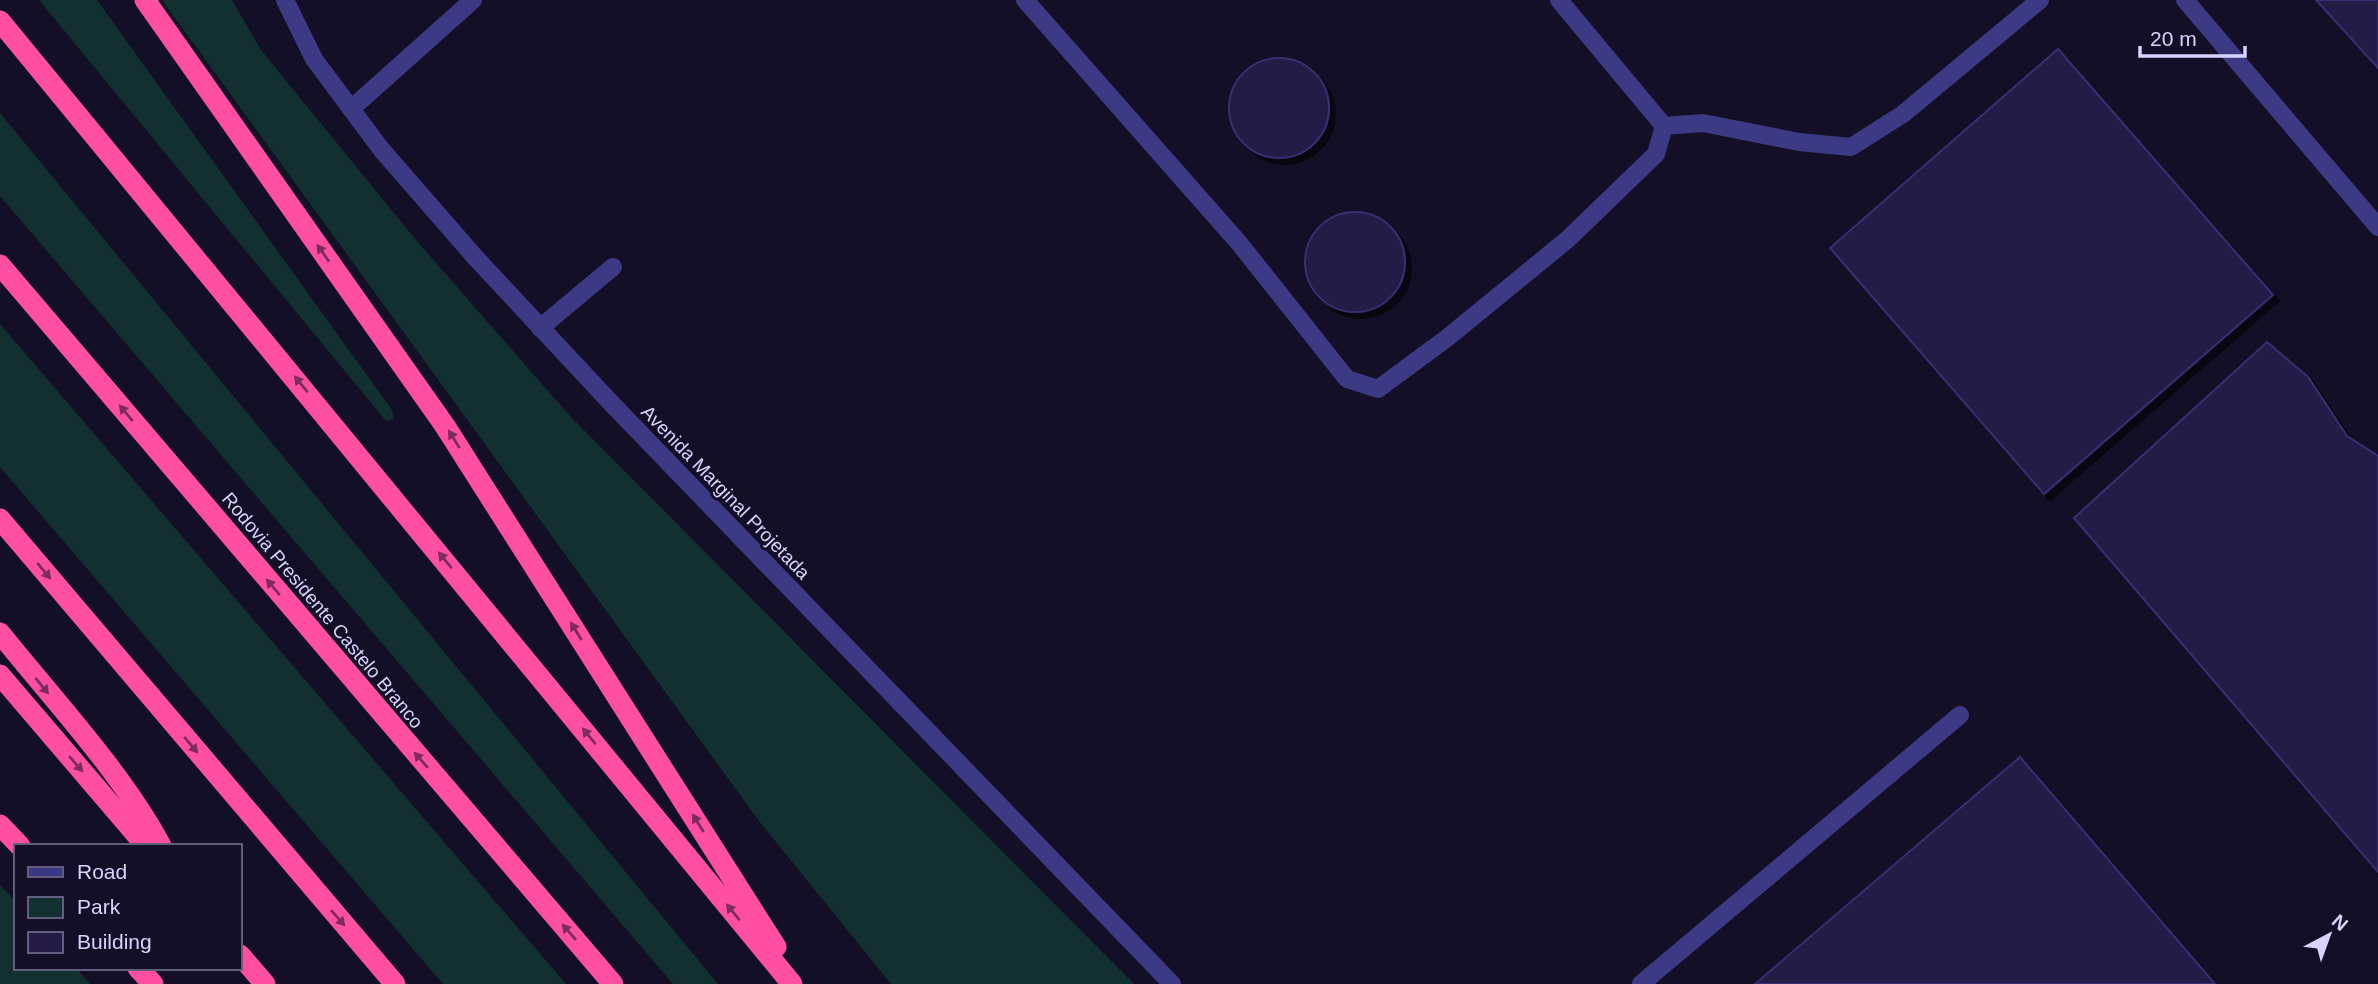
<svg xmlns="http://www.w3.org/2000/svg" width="2378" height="984" font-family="Arial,sans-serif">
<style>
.green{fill:#12302f}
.building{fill:#241b47;stroke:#3b2d73;stroke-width:2;filter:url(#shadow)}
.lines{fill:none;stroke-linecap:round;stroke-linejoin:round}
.minor{stroke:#3d3a85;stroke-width:18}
.highway{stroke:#ff4fa3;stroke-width:21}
.oneway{fill:#7d2c5e}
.labels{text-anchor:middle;stroke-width:6;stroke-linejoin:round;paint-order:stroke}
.street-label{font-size:19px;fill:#d9d4ff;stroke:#130f26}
</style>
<defs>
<filter id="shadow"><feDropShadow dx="6" dy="6" stdDeviation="0" flood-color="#0009"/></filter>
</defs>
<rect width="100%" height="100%" fill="#130f26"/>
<g class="green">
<polygon points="39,0 97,0 392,410 394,419 386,421"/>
<polygon points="162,0 232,0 261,50 416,240 570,416 1134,984 891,984 759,821"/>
<polygon points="0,113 718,984 673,984 0,196"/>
<polygon points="0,324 566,984 443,984 0,467"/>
<polygon points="0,885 16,902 16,968 76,968 90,984 0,984"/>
</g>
<g class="building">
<polygon points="2316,0 2378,0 2378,68"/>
<polygon points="2058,49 2273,295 2044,494 1830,248"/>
<circle cx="1279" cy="108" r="50"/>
<circle cx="1355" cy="262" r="50"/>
<polygon points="2267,342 2308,377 2347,436 2378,456 2378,872 2074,518"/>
<polygon points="2020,757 2215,984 1755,984"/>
</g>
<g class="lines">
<g class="minor">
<polyline points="285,0 314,59 381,149 474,256 612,404 1172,984"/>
<polyline points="1025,0 1239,243 1347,379 1378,389 1447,338 1568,239 1656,154 1664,126 1703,123 1799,142 1851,147 1903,114 2040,0"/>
<polyline points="1559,0 1664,126"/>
<polyline points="2185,0 2378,227"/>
<polyline points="351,109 473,0"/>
<polyline points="540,328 613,267"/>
<polyline points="1641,984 1960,715"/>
</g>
<g class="highway">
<polyline points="145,0 445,426 776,947"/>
<polyline points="0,21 792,984"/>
<polyline points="0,265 613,984"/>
<polyline points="0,519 395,984"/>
<path d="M0,633C52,698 123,774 161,846"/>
<polyline points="0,675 146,846"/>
<polyline points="0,825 20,846"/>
<polyline points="240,955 265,984"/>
<polyline points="138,968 153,984"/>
</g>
</g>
<defs><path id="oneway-solid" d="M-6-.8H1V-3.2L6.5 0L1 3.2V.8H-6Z" transform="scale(1.75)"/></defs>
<g class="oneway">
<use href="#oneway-solid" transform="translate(323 253) rotate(-125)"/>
<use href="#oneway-solid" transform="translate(301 384) rotate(-129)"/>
<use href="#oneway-solid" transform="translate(126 413) rotate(-130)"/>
<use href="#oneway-solid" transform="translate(454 439) rotate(-122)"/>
<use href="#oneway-solid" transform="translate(445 560) rotate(-129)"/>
<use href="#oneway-solid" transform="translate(44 571) rotate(50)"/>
<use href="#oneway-solid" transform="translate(273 587) rotate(-130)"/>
<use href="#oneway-solid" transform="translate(576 631) rotate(-122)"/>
<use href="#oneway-solid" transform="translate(42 686) rotate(51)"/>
<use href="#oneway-solid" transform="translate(589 736) rotate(-129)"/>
<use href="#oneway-solid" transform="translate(191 745) rotate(50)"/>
<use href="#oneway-solid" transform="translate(421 760) rotate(-131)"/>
<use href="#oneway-solid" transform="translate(76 764) rotate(49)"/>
<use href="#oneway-solid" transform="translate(698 823) rotate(-122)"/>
<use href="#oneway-solid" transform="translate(733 912) rotate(-129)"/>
<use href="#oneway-solid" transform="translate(338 918) rotate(49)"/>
<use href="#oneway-solid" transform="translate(569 932) rotate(-131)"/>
</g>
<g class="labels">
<g class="street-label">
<text transform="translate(726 492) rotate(46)" y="7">Avenida Marginal Projetada</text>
<text transform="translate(323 610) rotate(50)" y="7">Rodovia Presidente Castelo Branco</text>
</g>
</g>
<rect x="14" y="844" width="228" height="126" fill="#130f26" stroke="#625e7d" stroke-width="2"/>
<rect x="28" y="867" width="35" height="10" fill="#3d3a85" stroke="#625e7d" stroke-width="2"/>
<text x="77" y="879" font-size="21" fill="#d9d4ff">Road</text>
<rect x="28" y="897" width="35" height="21" fill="#12302f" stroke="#625e7d" stroke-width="2"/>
<text x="77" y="914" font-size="21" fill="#d9d4ff">Park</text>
<rect x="28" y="932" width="35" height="21" fill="#241b47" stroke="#625e7d" stroke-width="2"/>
<text x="77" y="949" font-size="21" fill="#d9d4ff">Building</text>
<g transform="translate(2329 935) rotate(41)" stroke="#130f26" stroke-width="5" paint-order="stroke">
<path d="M0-5L12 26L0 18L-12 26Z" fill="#d9d4ff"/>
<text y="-10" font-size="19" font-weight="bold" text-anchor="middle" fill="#d9d4ff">N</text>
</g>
<path d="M2140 46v10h105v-10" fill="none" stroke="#d9d4ff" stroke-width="3.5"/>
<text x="2150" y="46" font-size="21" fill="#d9d4ff" stroke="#130f26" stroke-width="5" paint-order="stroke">20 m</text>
</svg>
